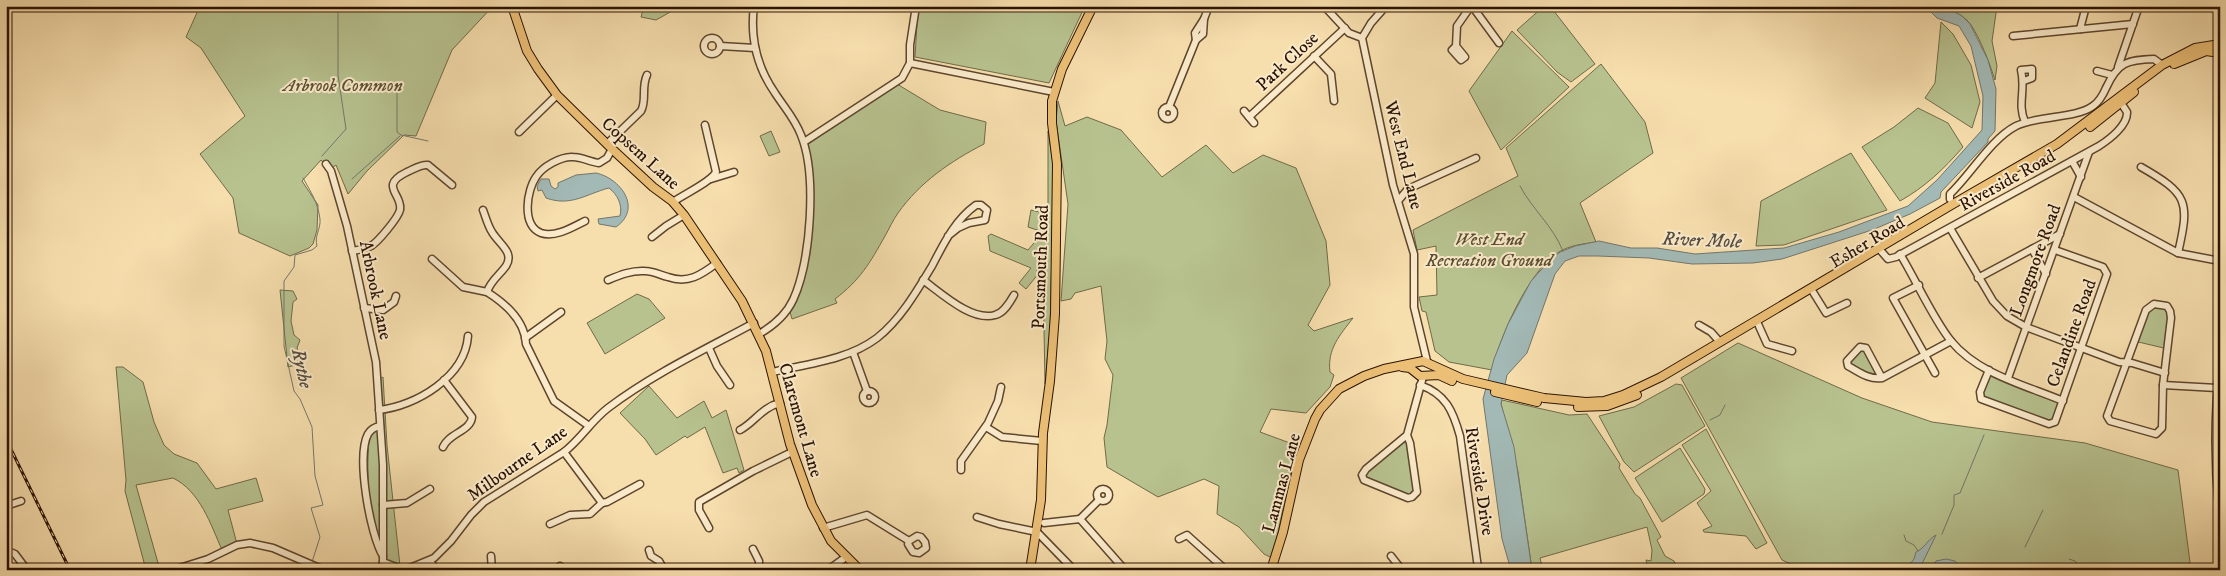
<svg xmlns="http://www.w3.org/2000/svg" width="2226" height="576" font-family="'IM FELL DW Pica',serif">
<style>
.green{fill:#b7c28f;stroke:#706a48}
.water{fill:#a2b9b5;stroke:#72766d}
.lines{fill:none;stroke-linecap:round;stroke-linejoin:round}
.stream{stroke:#72766d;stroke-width:1}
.minor-casing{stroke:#5d452d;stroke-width:9}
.major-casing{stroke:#2a1202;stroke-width:10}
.minor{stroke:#faeaca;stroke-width:6}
.major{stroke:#ecbf76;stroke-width:8}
.rail-casing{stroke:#2a1202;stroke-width:3}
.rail{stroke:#faeaca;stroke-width:1;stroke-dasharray:4;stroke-linecap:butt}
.labels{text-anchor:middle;stroke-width:4;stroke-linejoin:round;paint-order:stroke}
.street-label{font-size:18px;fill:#2a1202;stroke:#faeaca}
.park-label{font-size:18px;font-style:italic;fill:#5b5033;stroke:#faeaca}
.water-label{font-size:19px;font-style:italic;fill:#544c41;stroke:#faeaca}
</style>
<rect width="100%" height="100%" fill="#f7dead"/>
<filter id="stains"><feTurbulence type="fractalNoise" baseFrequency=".004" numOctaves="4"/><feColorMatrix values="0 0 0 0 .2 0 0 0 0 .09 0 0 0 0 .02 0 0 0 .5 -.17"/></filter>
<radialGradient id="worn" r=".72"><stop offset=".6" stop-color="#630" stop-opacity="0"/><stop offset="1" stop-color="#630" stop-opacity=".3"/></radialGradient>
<g class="green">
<polygon points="200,6 493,6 452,50 416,136 404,135 367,171 348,194 336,165 329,170 321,160 302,181 318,205 317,230 313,244 309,248 290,256 239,233 233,198 200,154 245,116 201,48 186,37"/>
<polygon points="644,6 681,6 656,20 641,17"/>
<polygon points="918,6 1085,6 1049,83 915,57"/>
<polygon points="1544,6 1550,6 1595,64 1571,82 1557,72 1517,30"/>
<path d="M1944,6H1997L1992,41L1997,66L1995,80C1989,62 1981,40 1971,25C1965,16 1953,11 1944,6Z"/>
<polygon points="1941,22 1953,34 1971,65 1980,102 1972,128 1925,98 1935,83"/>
<polygon points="1512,31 1569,87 1501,150 1469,91"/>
<path d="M1601,64L1645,122L1653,153L1580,203L1596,242C1584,244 1570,245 1559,252C1529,270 1500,336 1492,370L1449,362L1435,351L1426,312L1422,311L1419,297L1437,295L1436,246L1417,250L1413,230L1518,176L1506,148Z"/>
<path d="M897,84L940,110L986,122L984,144C951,161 920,182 898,213C893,220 889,229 885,236C870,263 860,280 835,299L837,303L792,319L790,312L794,304L813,208V184L807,145Z"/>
<path d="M1058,101L1065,126L1087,117L1121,130L1162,177L1206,145L1233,173L1263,155L1296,168L1326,241L1330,285L1308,325L1314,331L1353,318C1340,335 1327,349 1330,372L1334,375L1330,387L1306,413L1271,409L1260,432L1298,446C1286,483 1282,521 1272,558L1264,554L1239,527L1217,514L1219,486L1204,479L1158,497L1107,467L1104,438L1107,425L1113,375L1105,359L1107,341L1101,286L1075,293L1071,299L1061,301L1068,204L1056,121Z"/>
<path d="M1918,108L1948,123L1963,147C1944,169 1925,187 1900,201L1862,147L1894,127Z"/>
<polygon points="771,131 780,152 769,156 760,136"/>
<polygon points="1048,131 1054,169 1050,328 1045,384 1043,273 1036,270 1039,273 1026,289 1019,283 1031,268 990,251 988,236 991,234 1028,250 1039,237 1040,231 1028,227 1031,210 1048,214"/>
<polygon points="1851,153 1887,210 1784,245 1756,246 1761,201"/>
<polygon points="280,290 293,291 297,299 293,302 291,321 294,335 300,340 297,348 300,356 299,364 288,367"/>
<polygon points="637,294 649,299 665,318 605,354 587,323"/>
<polygon points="2151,305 2169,308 2168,349 2134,341"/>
<polygon points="1738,343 1862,398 1932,422 2085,443 2178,470 2191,570 1804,570 1782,560 1681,378"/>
<polygon points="1860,350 1865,352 1877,375 1863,371 1851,363 1850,360"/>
<path d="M116,367H123L143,382L154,422L164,445L174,454L197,463L216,489L256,478L263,501L228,510L237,544L222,550C211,525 200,491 173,478L136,485L160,570H146L125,491L126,480Z"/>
<polygon points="1989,370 2063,401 2053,424 1983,400 1980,394"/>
<path d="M383,377L387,445L400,566L387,560C368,523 366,480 369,439L371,433L377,429L380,379Z"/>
<polygon points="1676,384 1682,385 1705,426 1634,472 1624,462 1599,416 1634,407"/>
<polygon points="649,386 677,418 704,401 712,418 726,410 744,470 739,473 737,468 723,473 705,427 687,438 685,436 656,455 645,439 620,413"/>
<polygon points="1502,400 1569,415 1587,414 1620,464 1619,468 1635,494 1640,498 1661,537 1657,540 1665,556 1674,561 1676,565 1665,570 1637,570 1647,564 1646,560 1651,561 1652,550 1647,527 1540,558 1543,570 1532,570 1518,472 1501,404"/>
<polygon points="1706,429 1767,543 1756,549 1746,536 1704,532 1703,530 1712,526 1697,503 1711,491 1682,445"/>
<polygon points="1406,438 1414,489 1413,493 1407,496 1365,477 1365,474"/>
<polygon points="1680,448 1705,489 1704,494 1662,522 1635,478"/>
</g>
<g class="water">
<polygon points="1925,6 1944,6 1962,16 1970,24 1988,60 1996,89 1995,131 1988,139 1988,142 1941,192 1940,198 1910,214 1872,230 1782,259 1753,263 1692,264 1649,258 1598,256 1579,256 1565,261 1555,274 1527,353 1507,375 1501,404 1514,447 1532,570 1511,570 1502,539 1483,399 1494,359 1508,324 1531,281 1550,260 1560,252 1575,246 1599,241 1631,248 1657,248 1695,254 1784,248 1839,232 1908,206 1937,180 1982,130 1983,96 1971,46 1959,26 1937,18"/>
<path d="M596,173C620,178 643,208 616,227L599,224L598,219L620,216C623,205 617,194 609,188C586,194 571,207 546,198L542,190L538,191L537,186L541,179H549L551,186L555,189L558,187V183L576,175Z"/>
<path d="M1936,535L1919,570H1905L1914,559L1916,552C1925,548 1928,539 1936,535Z"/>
<polygon points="1946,559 1955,561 1962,570 1931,570 1936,561"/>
</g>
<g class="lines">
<g class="stream">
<polyline points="397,93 397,132 401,135 428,141"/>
<polyline points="322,156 346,129 338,75 338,6"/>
<path d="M303,178C311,192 318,203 320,219C321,229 314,236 317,246L312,250L295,255L294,267L284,281V346L294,391L300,399L312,427L315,476L323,505L311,508L320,537L312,562"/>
<polyline points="352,179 400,136"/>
<path d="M1520,186C1532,209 1553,226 1563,251"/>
<polyline points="1710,420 1720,415 1725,405"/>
<polyline points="1942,534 1954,505 1954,495 1960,493 1984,435"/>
<polyline points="1904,535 1906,541 1914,545 1918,551"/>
<polyline points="2025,547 2043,510"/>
<polyline points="2069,559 2075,561 2081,570"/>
</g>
<defs>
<g id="minor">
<path d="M754,6C750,37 757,67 775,93C784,107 795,119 801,135C817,174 811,262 793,300C786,315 773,326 759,334"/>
<polyline points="1324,6 1349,33 1362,38"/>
<polyline points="1386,6 1371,23 1362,38 1393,185 1414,254 1414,307 1427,361"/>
<polyline points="1472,6 1499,43"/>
<polyline points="2080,29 2086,6"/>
<polyline points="2013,36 2133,24"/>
<circle cx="712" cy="46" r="8"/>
<polyline points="1196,40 1195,33 1204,19"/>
<polyline points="720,46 755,48"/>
<polyline points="1456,46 1465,57 1461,60 1452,50 1456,46 1457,26 1471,6"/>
<polyline points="1314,56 1331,74 1334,101"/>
<polyline points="910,63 1054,92"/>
<polyline points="2118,67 2139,6"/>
<polyline points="2097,71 2112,75"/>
<path d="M2024,81L2032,78V69L2021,70C2026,90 2017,104 2025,122"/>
<polyline points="1169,107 1196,40 1203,34 1204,19 1209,6"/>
<circle cx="1168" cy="113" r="6"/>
<polyline points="1244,111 1254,123"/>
<polyline points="1249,117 1345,28"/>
<polyline points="519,132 557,95"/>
<polyline points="804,142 902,78 910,63 910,45 916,6"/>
<path d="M607,144L641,111C647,100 641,87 647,75"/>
<polyline points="2072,161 2081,177"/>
<polyline points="326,164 331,171 347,226 376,362 383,465 383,562 396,567 397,570"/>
<path d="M2141,167C2188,194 2190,201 2178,253"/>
<polyline points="711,179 734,172"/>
<polyline points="2074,197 2178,253 2220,261"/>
<path d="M1950,199V194C1971,174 1991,139 2016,126C2039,115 2075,119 2093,106C2100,101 2103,95 2106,88C2118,62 2127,60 2154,59L2162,65"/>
<polyline points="1398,201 1408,189 1476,158"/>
<path d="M673,202C684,194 711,182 716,172L705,125"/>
<path d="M585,221C573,227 555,238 541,233C521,225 527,190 536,177C542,167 561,156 573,157C582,157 590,162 599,163L607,158L612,149"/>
<polyline points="1950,228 1993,301 2007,316 2026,327 2119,362 2132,363 2165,373"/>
<polyline points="652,237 666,226 684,215"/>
<polyline points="2032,249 2046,274"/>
<path d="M352,251C358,250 365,249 371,246C378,242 398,218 400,210C403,194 378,186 407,172C414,169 421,164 428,165L452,185"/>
<path d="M1881,251L1888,259L1896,257L2099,146C2110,139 2128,125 2127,112L2121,103"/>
<path d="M1900,254C1916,280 1933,319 1951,341C1978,374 2025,385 2063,401"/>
<path d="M432,259L463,287L487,292C491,280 499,276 506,266C515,252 498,243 492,232C488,226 486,218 483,210"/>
<polyline points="1978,278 2060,234"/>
<path d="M608,280C620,275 632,270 645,271C653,271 660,275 668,277C688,284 701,275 717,263"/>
<path d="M923,280C941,293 972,322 995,315C1004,313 1010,302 1014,295"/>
<polyline points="1919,285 1893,298 1935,373"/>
<path d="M487,292C506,304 525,321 526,344L554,401L589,426"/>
<polyline points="1813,292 1826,313 1847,303"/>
<polygon points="2154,304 2167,306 2170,311 2171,318 2163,385 2162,428 2156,434 2110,421 2107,416 2146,310"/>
<polyline points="364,308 383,310 394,302 396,296"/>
<polyline points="1758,324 1767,344 1792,351"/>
<polyline points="1699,325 1711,332 1719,341"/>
<polyline points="525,338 561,312"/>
<polyline points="709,348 717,366 730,385"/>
<polyline points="853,352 867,391"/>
<path d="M2220,364C2214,415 2214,467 2220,518"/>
<polyline points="1989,370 1980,392 1981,399 2049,424 2055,422 2107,274 2103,267 2055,250"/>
<path d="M772,372C807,364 848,360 877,338C900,320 917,291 932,266C944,243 955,220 976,205H981L987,210L985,220L969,223L958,228L948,236"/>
<path d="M1882,378L1866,348L1860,347L1847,361L1848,366C1859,372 1869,380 1882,378L1951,341"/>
<polyline points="2008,378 2089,152"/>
<path d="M1420,385C1446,394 1453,411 1460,436L1478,568"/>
<polyline points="2163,385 2217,388"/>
<circle cx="869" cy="397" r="6"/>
<path d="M379,410C416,406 465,377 468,336"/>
<path d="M380,426C375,427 371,429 368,434C356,456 370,535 383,556"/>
<polyline points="986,427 1002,437 1042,441"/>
<path d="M740,430C754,423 762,407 780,403"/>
<polyline points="1407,435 1410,443 1417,492 1412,497 1408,498 1364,480 1362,475 1366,469 1407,435 1423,377"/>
<path d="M443,447C449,433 471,431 472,417L444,380"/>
<polyline points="564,452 602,503"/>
<polyline points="961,470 961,461 988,423 998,401 1001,387"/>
<circle cx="1103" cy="495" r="6"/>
<polyline points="602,503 607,502 640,484"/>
<polyline points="383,505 407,503 430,489"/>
<polyline points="6,506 21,501"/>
<polyline points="977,517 999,524 1037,532 1074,570"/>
<polyline points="1080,519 1099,500"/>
<polyline points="1044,523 1080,519 1125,570"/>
<polyline points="550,524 570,515 590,514 602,503"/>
<polyline points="709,528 699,510 699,502 753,471 792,452"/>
<polyline points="823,528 867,515 909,541 917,536 921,537 925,542 926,548 919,553 913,552 908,544 909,541"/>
<polyline points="1179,539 1187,535 1226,570"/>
<polyline points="753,549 759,561 759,570"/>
<polyline points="6,550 15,554 27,570"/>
<polyline points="649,550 651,556 659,561 664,570"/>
<polyline points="491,556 492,570"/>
<polyline points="1391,556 1402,570"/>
<polyline points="430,561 436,570"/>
<polyline points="173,570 208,559 237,545 250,543 273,548 324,570"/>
<polyline points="382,570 383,562"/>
<path d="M405,570L434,558L451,541L471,515L484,502L564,452C581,439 591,421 608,408C653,374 704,350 754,323"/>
<polyline points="560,570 560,566"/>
<polyline points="828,570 846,557"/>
<polyline points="1323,570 1324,570"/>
</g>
<g id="major">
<polyline points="512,6 527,51 538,69 557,95 612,149 653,187 672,201 684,215 742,301 766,351 790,444 812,505 831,541 860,570"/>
<polyline points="2174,64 2206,51 2220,53"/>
<polyline points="2090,127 2134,92"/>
<polyline points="1402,367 1410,368 1420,376 1439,375 1452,381"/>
<polyline points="1495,392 1537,402"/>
<polyline points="1578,407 1607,406 1637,395"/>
<polyline points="1030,570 1041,500 1043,433 1050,381 1055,314 1057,164 1052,123 1052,101 1062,69 1093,6"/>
<polyline points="1271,570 1283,532 1299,460 1315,419 1320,410 1339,389 1364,376 1384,369 1423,361 1463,379 1544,398 1586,402 1604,401 1623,395 1661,377 1953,204 2057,144 2162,65 2195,48 2220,44"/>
</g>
</defs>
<use href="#minor" class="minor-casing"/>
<use href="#major" class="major-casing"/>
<use href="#minor" class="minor"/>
<use href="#major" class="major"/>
<defs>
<polyline id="rail" points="6,439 70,570"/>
</defs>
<use href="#rail" class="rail-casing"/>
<use href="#rail" class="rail"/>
</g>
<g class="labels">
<g class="street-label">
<text transform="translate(1287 61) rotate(-43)" y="6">Park Close</text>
<text transform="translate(641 153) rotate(42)" y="6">Copsem Lane</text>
<text transform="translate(1404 155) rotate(76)" y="6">West End Lane</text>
<text transform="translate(2007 180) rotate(-29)" y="6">Riverside Road</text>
<text transform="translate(1867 242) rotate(-31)" y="6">Esher Road</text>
<text transform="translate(2035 260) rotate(-70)" y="6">Longmore Road</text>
<text transform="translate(1040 267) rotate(-88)" y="6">Portsmouth Road</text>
<text transform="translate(376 290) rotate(78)" y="6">Arbrook Lane</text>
<text transform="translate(2071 333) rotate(-70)" y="6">Celandine Road</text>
<text transform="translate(801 420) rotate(74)" y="6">Claremont Lane</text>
<text transform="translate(517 463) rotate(-35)" y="6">Milbourne Lane</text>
<text transform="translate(1480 481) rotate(81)" y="6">Riverside Drive</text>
<text transform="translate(1281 483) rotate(-75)" y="6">Lammas Lane</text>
</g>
<g class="park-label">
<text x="343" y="91">Arbrook Common</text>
<text x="1489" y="245">West End<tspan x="1489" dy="21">Recreation Ground</tspan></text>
</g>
<g class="water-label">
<text transform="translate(1702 239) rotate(2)" y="7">River Mole</text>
<text transform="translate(303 368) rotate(77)" y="7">Rythe</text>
</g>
</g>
<rect width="2226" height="576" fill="none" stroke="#f7dead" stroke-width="25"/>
<rect x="8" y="8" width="2211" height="561" fill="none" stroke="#2a1202" stroke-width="2.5"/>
<rect x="12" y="12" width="2201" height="551" fill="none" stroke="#2a1202"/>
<rect width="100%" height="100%" filter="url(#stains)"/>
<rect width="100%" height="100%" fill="url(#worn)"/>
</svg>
